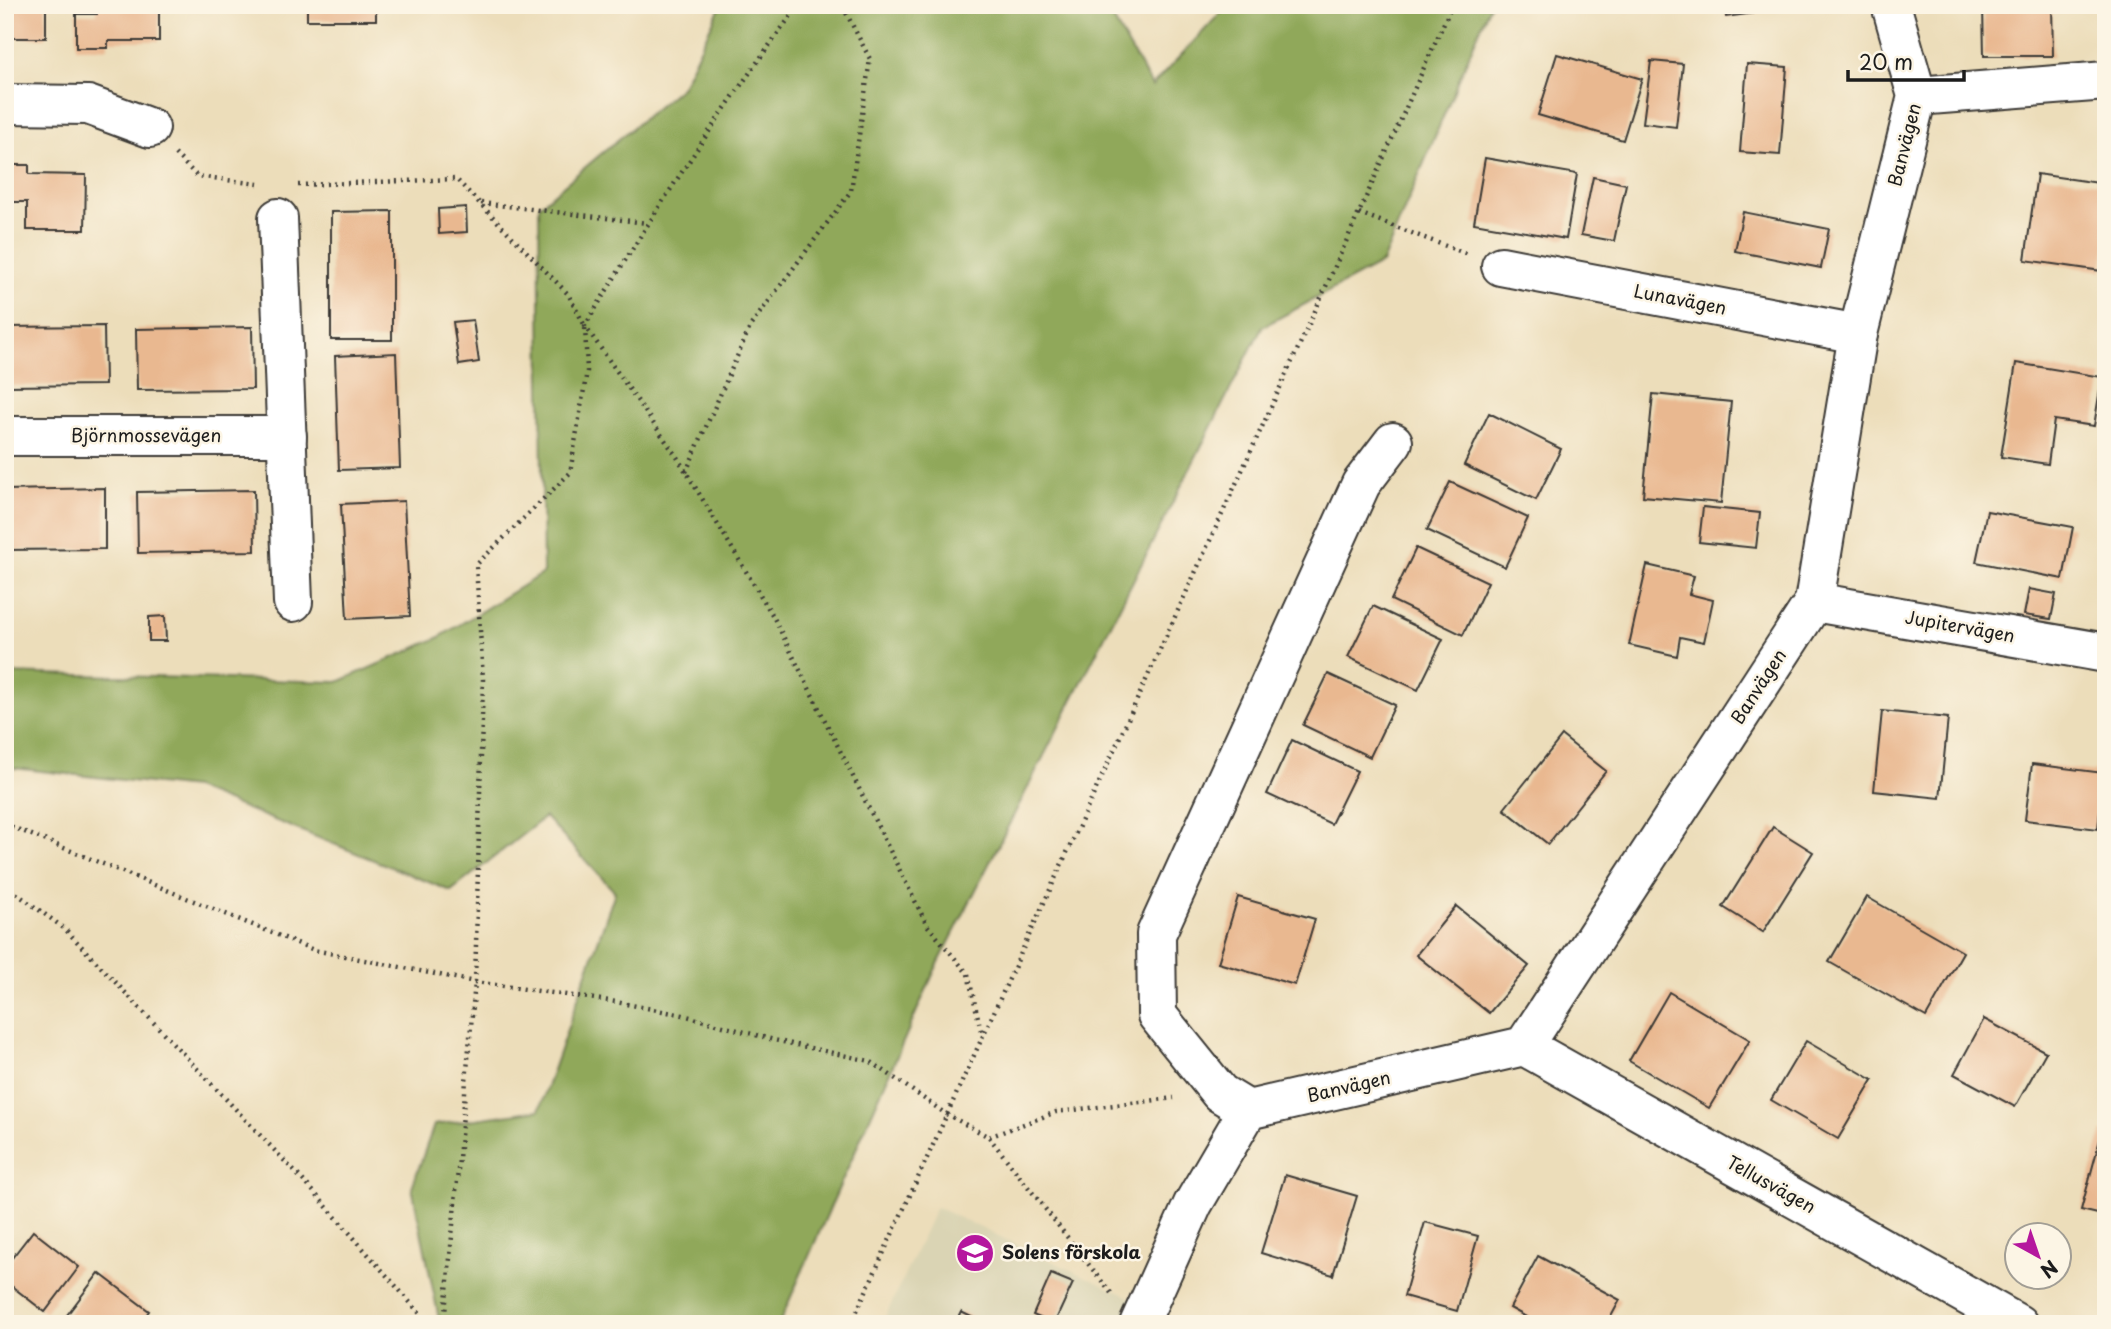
<svg xmlns="http://www.w3.org/2000/svg" width="2111" height="1329" font-family="'Playpen Sans',sans-serif">
<style>
.built{fill:#dad4b4}
.forest{fill:#90a85a;stroke:#56623b;stroke-width:2}
.building{fill:#e9b890}
.lines{fill:none;stroke-linecap:round;stroke-linejoin:round}
.minor-casing{stroke:#3b3934;stroke-width:42}
.path{stroke:#3b3934;stroke-width:4.5;stroke-dasharray:2 5;stroke-linecap:butt}
.minor{stroke:#fff;stroke-width:38}
.labels{text-anchor:middle;stroke-width:5;stroke-linejoin:round;paint-order:stroke}
.street-label{font-size:18px;fill:#1c1c1c;stroke:#fcf5e5}
.poi-label{font-size:18px;font-weight:bold;fill:#1c1c1c;stroke:#fcf5e5;text-anchor:start}
</style>
<rect width="100%" height="100%" fill="#fcf5e5"/>
<filter id="ink" filterUnits="userSpaceOnUse"><feTurbulence type="fractalNoise" baseFrequency=".0143" numOctaves="2"/><feDisplacementMap in="SourceGraphic" scale="14" xChannelSelector="R" yChannelSelector="G"/><feConvolveMatrix kernelMatrix="1 2 1 2 8 2 1 2 1" color-interpolation-filters="sRGB"/></filter>
<filter id="wash" filterUnits="userSpaceOnUse"><feTurbulence type="fractalNoise" baseFrequency=".00686" numOctaves="4" result="noise"/><feDisplacementMap in="SourceGraphic" scale="28" xChannelSelector="R" yChannelSelector="G"/><feGaussianBlur stdDeviation="1.57" result="paint"/><feColorMatrix in="noise" values="0 0 0 0 0 0 0 0 0 0 0 0 0 0 0 0 0 1.4 0 .05"/><feComposite in="paint" operator="in"/></filter>
<g filter="url(#wash)">
<rect width="100%" height="100%" fill="#ecddba"/>
<polygon class="built" points="936,1207 1135,1300 1123,1324 882,1324"/>
<polygon class="forest" points="721,5 1105,5 1152,86 1228,5 1490,5 1382,263 1262,327 934,972 779,1324 440,1324 412,1187 434,1125 539,1110 615,892 545,817 451,891 194,788 5,767 5,673 338,682 438,638 543,573 539,206 682,86"/>
<g id="blocks">
<g class="building">
<rect x="5" y="5" width="41" height="33"/>
<polygon points="97,5 159,5 159,41 108,41 108,48 76,48 76,14 97,14"/>
<rect x="307" y="5" width="69" height="15"/>
<polygon points="1724,5 1778,5 1778,10 1726,17"/>
<polygon points="1983,5 2052,5 2053,56 1984,56"/>
<polygon points="1557,54 1642,79 1623,140 1538,115"/>
<polygon points="1651,61 1683,64 1676,127 1643,123"/>
<polygon points="1747,64 1787,67 1780,155 1740,152"/>
<polygon points="1485,158 1577,174 1566,239 1474,223"/>
<polygon points="5,165 29,165 29,174 86,175 85,230 27,230 27,202 5,202"/>
<polygon points="2037,174 2106,184 2106,246 2102,271 2025,260"/>
<polygon points="1593,177 1626,184 1614,241 1581,235"/>
<polygon points="466,207 467,232 439,234 438,209"/>
<polygon points="392,211 392,340 331,340 331,212"/>
<polygon points="1743,212 1829,229 1821,268 1735,251"/>
<polygon points="473,320 479,362 459,365 453,322"/>
<polygon points="104,326 105,385 5,386 5,327"/>
<polygon points="252,327 253,389 137,390 136,329"/>
<polygon points="396,353 400,468 339,470 335,356"/>
<polygon points="2016,363 2102,377 2094,426 2054,420 2048,464 2001,457"/>
<polygon points="1653,394 1731,402 1721,503 1643,496"/>
<polygon points="1489,413 1561,449 1536,500 1464,465"/>
<polygon points="1450,482 1528,518 1505,567 1427,530"/>
<polygon points="105,488 105,549 5,550 5,490"/>
<polygon points="254,490 255,551 138,553 137,492"/>
<polygon points="404,501 410,616 347,619 341,504"/>
<polygon points="1703,507 1760,513 1756,548 1699,542"/>
<polygon points="1987,511 2073,527 2063,579 1976,562"/>
<polygon points="1416,548 1488,582 1463,635 1391,600"/>
<polygon points="1647,565 1694,576 1689,594 1713,600 1704,642 1680,637 1677,656 1629,645"/>
<polygon points="2029,589 2056,594 2051,619 2024,615"/>
<polygon points="1373,606 1443,639 1418,690 1348,657"/>
<polygon points="165,616 166,641 149,641 149,617"/>
<polygon points="1328,674 1395,705 1370,757 1303,725"/>
<polygon points="1882,711 1948,718 1940,798 1874,791"/>
<polygon points="1562,736 1606,771 1548,844 1504,809"/>
<polygon points="1292,740 1357,771 1331,824 1267,794"/>
<polygon points="2032,764 2104,773 2098,829 2025,820"/>
<polygon points="1773,827 1813,852 1763,932 1723,907"/>
<polygon points="1238,897 1315,919 1295,985 1218,963"/>
<polygon points="1867,897 1963,952 1926,1017 1829,962"/>
<polygon points="1456,906 1529,966 1489,1013 1416,955"/>
<polygon points="1669,992 1750,1040 1709,1108 1629,1061"/>
<polygon points="1984,1019 2046,1052 2015,1107 1954,1074"/>
<polygon points="1806,1041 1873,1080 1838,1139 1771,1100"/>
<polygon points="2102,1132 2106,1133 2106,1216 2081,1210"/>
<polygon points="1285,1175 1357,1196 1333,1275 1261,1253"/>
<polygon points="1425,1222 1478,1236 1457,1311 1404,1296"/>
<polygon points="33,1231 79,1267 45,1312 5,1281 5,1267"/>
<polygon points="1538,1256 1620,1300 1607,1324 1539,1324 1510,1308"/>
<polygon points="99,1273 149,1311 139,1324 79,1324 67,1315"/>
<polygon points="1051,1274 1073,1283 1054,1324 1033,1315"/>
<polygon points="961,1312 986,1324 955,1324"/>
</g>
</g>
</g>
<g filter="url(#ink)">
<use href="#blocks" fill-opacity="0" stroke="#3b3934" stroke-width="2"/>
<g class="lines">
<defs>
<g id="minor">
<polyline points="1917,96 2106,81"/>
<polyline points="5,104 88,105 150,128"/>
<polyline points="278,218 293,602"/>
<polyline points="1501,266 1858,334"/>
<polyline points="5,436 287,436"/>
<polyline points="1814,602 2106,653"/>
<polyline points="1524,1046 2018,1324"/>
<polyline points="1248,1110 1220,1093 1157,1015 1156,934 1361,484 1393,442"/>
<polyline points="1139,1324 1193,1204 1248,1110 1524,1046 1814,602 1858,334 1917,96 1891,5"/>
</g>
</defs>
<use href="#minor" class="minor-casing"/>
<g class="path">
<path d="M799,5C722,108 652,215 585,326L677,457L773,616L927,925L968,974L982,1035"/>
<polyline points="175,154 197,176 258,184"/>
<polyline points="298,185 456,179 568,294 585,326 587,371 570,473 476,565 483,679 475,982 444,1324"/>
<polyline points="481,203 647,223"/>
<polyline points="1359,213 1467,254"/>
<polyline points="686,472 751,325 851,191 870,59 842,5"/>
<polyline points="5,824 314,950 475,982 616,1002 683,1015 774,1040 870,1061 946,1114 989,1137 1056,1112 1174,1098"/>
<polyline points="5,885 65,929 313,1191 429,1324"/>
<polyline points="989,1137 1111,1293"/>
<polyline points="851,1324 1311,320 1452,5"/>
</g>
<use href="#minor" class="minor"/>
</g>
</g>
<defs>
<symbol id="school-disc" viewBox="-11 -11 22 22"><circle r="9.5" fill="#b5179e" stroke="#fcf5e5"/><path d="M0-5L7-2L0 1L-7-2ZM-4 1L0 2.5L4 1V4Q0 6-4 4Z" fill="#fff"/></symbol>
</defs>
<g fill-rule="evenodd">
<use href="#school-disc" x="953" y="1231" width="44" height="44"/>
</g>
<g class="labels">
<g class="street-label">
<text transform="translate(1905 145) rotate(-76)" y="6">Banvägen</text>
<text transform="translate(1680 300) rotate(11)" y="6">Lunavägen</text>
<text x="146" y="442">Björnmossevägen</text>
<text transform="translate(1960 627) rotate(10)" y="6">Jupitervägen</text>
<text transform="translate(1759 687) rotate(-57)" y="6">Banvägen</text>
<text transform="translate(1349 1087) rotate(-13)" y="6">Banvägen</text>
<text transform="translate(1771 1185) rotate(29)" y="6">Tellusvägen</text>
</g>
<g class="poi-label">
<text x="1002" y="1259">Solens förskola</text>
</g>
</g>
<rect width="2111" height="1329" fill="none" stroke="#fcf5e5" stroke-width="28"/>
<g transform="translate(2038 1256) rotate(140)"><circle r="33" fill="#fcf5e5" stroke="#a29e95" stroke-width="2"/>
<path d="M0-5L12 26L0 18L-12 26Z" fill="#b5179e"/>
<text y="-10" font-size="19" font-weight="bold" text-anchor="middle" fill="#1c1c1c">N</text>
</g>
<path d="M1848 70v10h116v-10" fill="none" stroke="#1c1c1c" stroke-width="3.5"/>
<text x="1859" y="70" font-size="21" fill="#1c1c1c" stroke="#fcf5e5" stroke-width="5" paint-order="stroke">20 m</text>
</svg>
